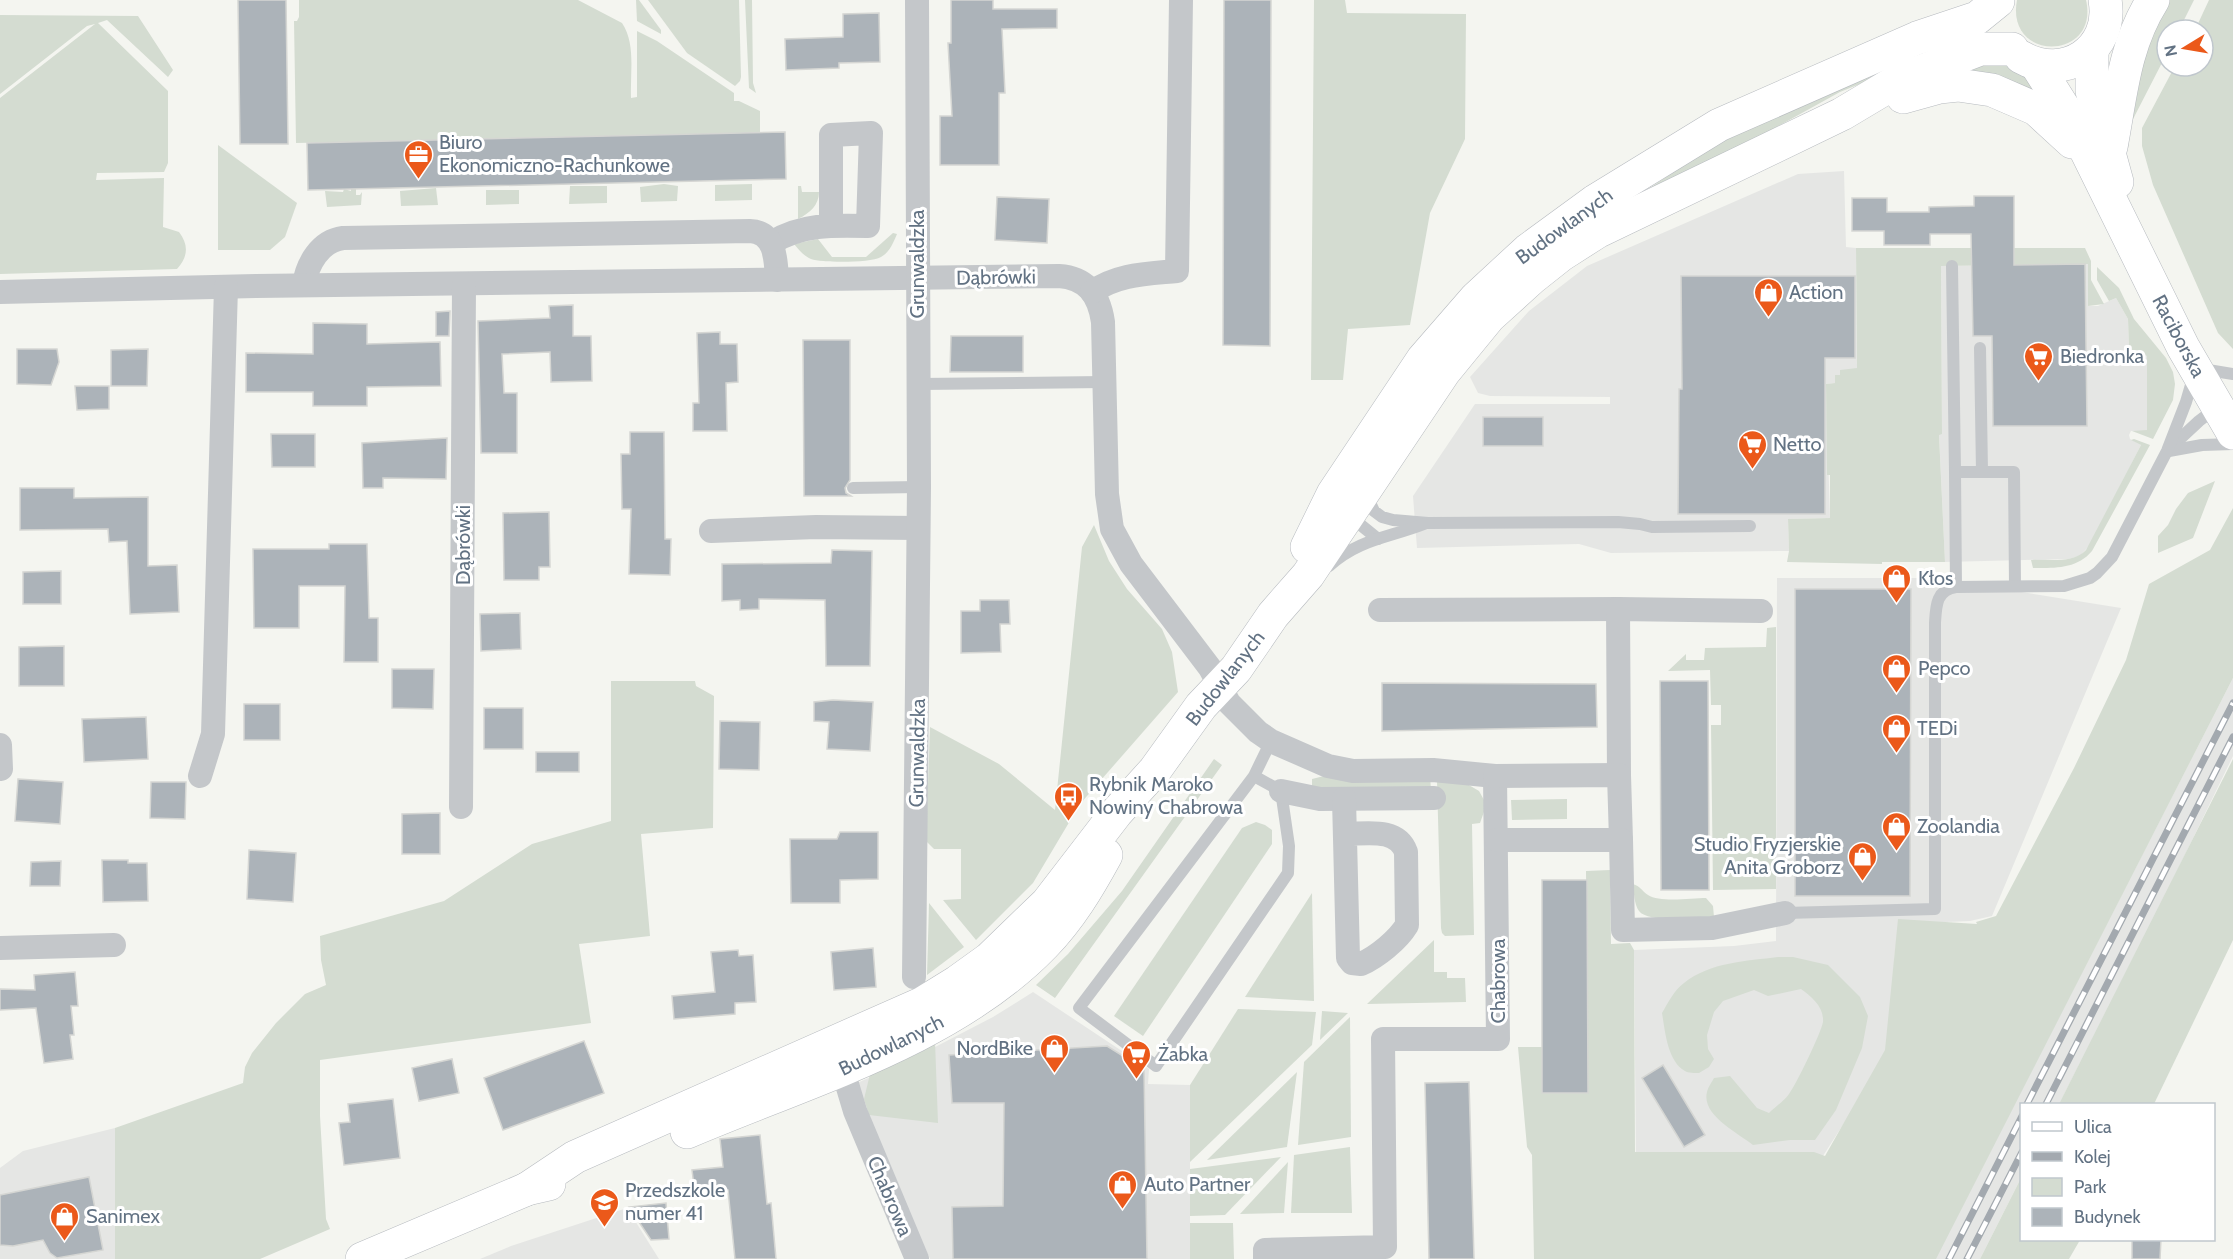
<svg xmlns="http://www.w3.org/2000/svg" width="2233" height="1259" font-family="Cabin,sans-serif">
<style>
.built{fill:#e5e6e4}
.green{fill:#d4dcd1}
.building{fill:#acb3b9;stroke:#d5d6d3;stroke-width:1.5}
.lines{fill:none;stroke-linecap:round;stroke-linejoin:round}
.secondary-casing{stroke:#b6babf;stroke-width:34}
.service{stroke:#c4c7ca;stroke-width:12}
.minor{stroke:#c4c7ca;stroke-width:24}
.secondary{stroke:#fff;stroke-width:33}
.rail-casing{stroke:#a3a9af;stroke-width:7}
.rail{stroke:#fff;stroke-width:4.5;stroke-dasharray:14;stroke-linecap:butt}
.labels{text-anchor:middle;stroke-width:6;stroke-linejoin:round;paint-order:stroke}
.poi-label{font-size:20px;fill:#627283;stroke:#fff;text-anchor:start}
.street-label{font-size:20px;fill:#627283;stroke:#fff}
</style>
<rect width="100%" height="100%" fill="#f4f5f0"/>
<g class="built">
<polygon points="1844,171 1846,247 1856,248 1857,369 1840,375 1835,383 1826,384 1830,518 1788,519 1789,551 1611,553 1579,544 1417,548 1413,496 1475,404 1610,404 1610,397 1490,396 1478,393 1470,377 1529,311 1587,266 1798,174"/>
<polygon points="2088,264 2088,306 2098,306 2116,298 2128,319 2129,348 2138,354 2147,356 2147,431 2131,431 2129,435 2130,439 2141,445 2089,546 2080,556 2068,559 1945,562 1939,434 1942,434 1941,266"/>
<polygon points="1777,578 1935,578 2121,608 1992,916 1970,921 1900,924 1895,951 1889,1053 1821,1159 1636,1161 1634,950 1734,946 1776,941"/>
<polygon points="2233,678 2233,756 2144,939 2059,1104 2022,1104 2021,1178 1980,1259 1935,1259"/>
<polygon points="1033,992 1149,1069 1148,1084 1190,1085 1190,1259 930,1259 892,1174 857,1083 912,1059 993,1017"/>
<polygon points="115,1128 115,1259 0,1259 0,1168 23,1151"/>
<polygon points="627,1208 659,1259 480,1259 511,1246"/>
</g>
<g class="green">
<path d="M299,0H578L622,23C636,44 630,72 631,98L637,97V31L657,41L734,93V101H739L760,111V133L296,143L294,21H297L299,17Z"/>
<polygon points="636,0 639,0 661,30 661,34 637,21"/>
<polygon points="648,0 739,0 741,77 740,81 735,86 687,53"/>
<polygon points="745,0 752,0 753,83 756,93 749,88"/>
<polygon points="1314,0 1345,0 1347,13 1466,14 1465,139 1430,213 1410,325 1348,329 1343,380 1311,380"/>
<path d="M2017,0H2086C2100,61 2005,63 2017,0Z"/>
<path d="M2165,0H2194L2179,30H2167V53L2131,123L2128,149C2119,97 2146,47 2165,0Z"/>
<polygon points="2209,0 2233,0 2233,349 2218,333 2153,185 2142,146 2142,128 2175,66 2203,66 2203,30 2195,30"/>
<path d="M0,15L138,16L173,70L168,77L107,20L98,23L168,91V163L164,172L97,173L96,180L164,178L163,227L179,232C189,245 188,257 177,269L0,274V98L95,24L87,26L0,94Z"/>
<polygon points="1987,59 2016,67 2045,94 1953,69"/>
<polygon points="1875,73 1877,77 1840,92 1742,146 1647,190 1713,145"/>
<polygon points="218,145 297,203 285,237 270,250 218,250"/>
<polygon points="664,184 678,186 677,201 641,202 640,187"/>
<polygon points="752,184 752,200 715,201 715,185"/>
<polygon points="570,186 607,186 607,203 569,204"/>
<path d="M798,186H801L802,192H819C819,205 810,213 798,219Z"/>
<polygon points="436,188 438,205 401,206 400,191"/>
<polygon points="344,189 351,191 351,189 356,189 356,195 360,195 362,192 361,205 327,207 325,191 343,192"/>
<polygon points="486,190 519,190 519,204 486,205"/>
<path d="M893,233L897,234C893,243 890,252 881,257C870,263 823,263 811,259C804,256 799,250 794,244L818,239L832,257H866Z"/>
<polygon points="1856,248 2085,248 2091,261 2091,280 2104,304 2088,306 2088,264 1941,266 1942,434 1939,435 1945,562 1882,562 1882,564 1787,562 1789,551 1788,519 1830,518 1830,475 1827,475 1826,384 1835,383 1835,375 1840,375 1840,370 1857,368"/>
<polygon points="2097,267 2119,288 2134,319 2166,358 2173,372 2175,384 2173,400 2153,439 2132,431 2147,430 2147,356 2134,352 2129,348 2128,319 2116,298 2109,301 2097,280"/>
<path d="M2134,439L2150,445L2092,551C2077,569 2055,568 2033,568L2031,560C2049,559 2073,564 2086,550L2141,445L2131,440Z"/>
<polygon points="2215,481 2193,538 2158,553 2158,536 2168,525 2176,509 2188,493"/>
<polygon points="2233,508 2233,678 1936,1259 1534,1259 1532,1155 1527,1147 1518,1047 1542,1047 1543,1093 1588,1093 1586,871 1610,870 1611,944 1630,943 1634,950 1635,1152 1814,1152 1825,1156 1885,1050 1898,919 1977,924 1976,922 1996,916 2074,768 2126,660 2149,584 2210,550"/>
<polygon points="1094,525 1109,561 1127,589 1162,629 1172,652 1178,692 1080,804 1033,883 976,940 943,900 961,899 961,849 934,849 926,841 930,727 999,764 1055,810 1082,547"/>
<polygon points="1776,627 1776,889 1713,890 1711,725 1721,725 1721,705 1711,705 1710,670 1668,671 1686,654 1686,660 1704,660 1705,648 1766,647 1767,628"/>
<polygon points="611,681 695,681 696,686 714,696 713,828 641,834 650,936 579,944 591,1023 320,1060 320,1116 326,1219 330,1229 260,1259 115,1259 115,1128 243,1083 245,1067 252,1053 276,1023 305,994 326,985 321,960 320,936 444,901 532,844 611,821"/>
<polygon points="1214,759 1222,765 1055,998 1036,985 1068,954 1122,891"/>
<polygon points="2233,759 2233,940 2154,1104 2059,1104"/>
<polygon points="1430,774 1431,791 1312,787 1312,779 1324,776"/>
<polygon points="1437,781 1462,781 1479,791 1484,800 1485,809 1480,823 1472,824 1474,935 1445,936 1442,933 1441,928"/>
<polygon points="1567,799 1567,819 1512,820 1511,800"/>
<polygon points="1256,822 1265,825 1272,830 1272,844 1143,1036 1114,1016 1242,828"/>
<path d="M1633,884C1640,886 1642,891 1648,895C1660,903 1692,898 1706,898L1713,906L1714,917C1698,917 1649,924 1639,911C1634,904 1634,892 1633,884Z"/>
<polygon points="1312,893 1314,1001 1245,997"/>
<polygon points="929,903 964,947 927,975"/>
<polygon points="1434,940 1434,972 1447,972 1447,978 1465,978 1466,1002 1367,1004"/>
<path d="M1778,957H1793L1828,965L1860,997L1868,1016L1862,1048L1836,1110L1815,1140H1790L1753,1145C1738,1133 1701,1115 1707,1092C1708,1087 1712,1082 1714,1078L1730,1076L1757,1108L1769,1113C1775,1107 1784,1101 1789,1094C1796,1085 1821,1033 1823,1022C1824,1007 1812,997 1801,989L1768,996L1754,990L1723,1001L1714,1012L1707,1035L1708,1049L1714,1059L1709,1067L1699,1073C1695,1073 1688,1073 1685,1071C1667,1061 1665,1030 1662,1013C1668,1003 1674,990 1684,983C1710,962 1747,961 1778,957Z"/>
<polygon points="1238,1009 1316,1012 1312,1045 1190,1162 1190,1085"/>
<polygon points="1322,1011 1348,1013 1320,1040"/>
<polygon points="1350,1017 1351,1137 1298,1145 1304,1062"/>
<polygon points="935,1041 938,1123 869,1115 864,1099 870,1074"/>
<polygon points="1297,1072 1287,1147 1207,1160"/>
<polygon points="1350,1147 1352,1213 1291,1213 1294,1155"/>
<polygon points="1281,1157 1225,1215 1190,1216 1190,1169"/>
<polygon points="1288,1162 1284,1213 1240,1214"/>
<polygon points="2021,1178 2022,1240 2080,1240 2069,1259 1980,1259"/>
<polygon points="1190,1223 1233,1223 1234,1259 1190,1259"/>
</g>
<g class="building">
<polygon points="238,0 286,0 288,144 240,144"/>
<polygon points="951,0 993,0 993,9 1057,9 1057,28 1002,29 1005,93 999,93 999,165 940,165 940,116 952,116 948,43 951,43"/>
<polygon points="1224,0 1271,0 1270,346 1223,345"/>
<polygon points="879,13 880,62 839,63 839,68 786,70 785,39 843,37 843,14"/>
<polygon points="785,132 786,179 308,190 307,143"/>
<polygon points="1974,196 2014,196 2014,265 2085,264 2087,426 1993,426 1992,336 1973,336 1971,234 1930,234 1930,245 1884,245 1884,231 1852,231 1852,198 1887,198 1887,212 1929,212 1929,207 1974,206"/>
<polygon points="997,197 1049,199 1047,243 995,240"/>
<polygon points="1681,276 1855,276 1855,358 1825,358 1825,514 1678,514 1679,389 1682,389"/>
<polygon points="573,305 573,336 591,336 592,381 551,382 550,352 502,354 504,393 517,393 517,453 481,453 478,321 550,318 549,306"/>
<polygon points="450,311 449,336 436,336 436,312"/>
<polygon points="313,323 367,324 367,344 440,342 441,386 367,387 367,406 313,406 313,392 246,392 246,353 313,354"/>
<polygon points="720,332 720,344 737,344 738,382 726,383 727,431 693,431 693,403 699,403 697,333"/>
<polygon points="951,336 1023,336 1023,372 950,372"/>
<polygon points="803,340 850,340 850,480 845,488 846,493 851,496 804,496"/>
<polygon points="17,349 57,349 59,362 51,385 17,384"/>
<polygon points="148,349 147,386 111,386 111,350"/>
<polygon points="75,386 109,386 109,409 77,410"/>
<rect x="1483" y="417" width="60" height="29"/>
<polygon points="630,432 664,432 665,539 671,539 670,575 629,574 631,509 622,509 621,454 630,454"/>
<polygon points="271,434 315,434 315,467 272,467"/>
<polygon points="447,438 446,479 383,478 383,488 363,488 362,443"/>
<polygon points="20,488 74,488 74,498 148,497 148,566 177,565 179,612 130,614 127,541 109,542 108,529 20,530"/>
<polygon points="549,512 550,567 539,567 539,580 504,580 503,513"/>
<polygon points="329,544 367,544 369,618 378,618 378,662 344,662 345,586 299,586 299,628 254,628 253,549 329,549"/>
<polygon points="832,550 872,551 870,666 826,666 825,600 759,599 759,609 740,610 740,600 722,601 722,564 831,563"/>
<polygon points="61,571 61,604 23,604 23,572"/>
<polygon points="1795,589 1911,589 1910,896 1795,896"/>
<polygon points="980,600 1009,600 1010,624 1000,624 1001,652 961,653 961,611 980,611"/>
<polygon points="520,613 521,649 481,651 480,614"/>
<polygon points="64,646 64,686 19,686 19,647"/>
<polygon points="392,669 434,669 433,709 392,708"/>
<polygon points="1660,681 1708,681 1709,890 1661,890"/>
<polygon points="1382,683 1596,684 1597,727 1382,731"/>
<polygon points="833,700 873,702 870,751 827,749 829,722 814,721 814,702"/>
<rect x="244" y="704" width="36" height="36"/>
<rect x="484" y="708" width="39" height="41"/>
<polygon points="146,717 148,759 84,762 82,719"/>
<polygon points="720,721 760,722 759,770 719,769"/>
<rect x="536" y="752" width="43" height="20"/>
<polygon points="18,779 63,782 60,824 15,821"/>
<polygon points="151,782 186,782 185,819 150,818"/>
<polygon points="440,813 440,854 402,854 402,814"/>
<polygon points="840,832 878,832 878,879 840,880 840,903 791,903 790,839 837,839"/>
<polygon points="249,850 296,853 293,902 247,899"/>
<polygon points="102,860 128,860 128,863 147,863 148,901 103,902"/>
<polygon points="61,861 60,886 30,886 31,862"/>
<polygon points="1542,880 1587,880 1588,1093 1542,1093"/>
<polygon points="873,948 876,987 834,990 831,952"/>
<polygon points="738,950 739,956 753,955 756,1002 735,1003 735,1014 674,1019 672,996 715,992 711,952"/>
<polygon points="75,972 78,1006 71,1006 74,1035 70,1035 73,1059 44,1063 36,1008 0,1010 0,989 35,990 34,975"/>
<polygon points="584,1041 604,1093 503,1130 484,1078"/>
<polygon points="1107,1046 1144,1069 1147,1259 953,1259 952,1207 1003,1206 1004,1103 952,1103 949,1055"/>
<polygon points="452,1059 459,1093 419,1101 412,1068"/>
<polygon points="1663,1065 1705,1135 1684,1147 1642,1078"/>
<polygon points="1469,1082 1474,1259 1429,1259 1425,1083"/>
<polygon points="393,1099 400,1158 344,1165 339,1123 350,1122 348,1104"/>
<polygon points="760,1135 767,1204 771,1203 776,1259 735,1259 728,1190 695,1194 692,1170 723,1167 720,1139"/>
<polygon points="89,1177 103,1250 57,1258 50,1253 43,1240 13,1246 0,1245 0,1195"/>
<polygon points="666,1203 669,1239 651,1240 629,1207"/>
<polygon points="2132,1239 2161,1239 2160,1259 2132,1259"/>
</g>
<g class="lines">
<defs>
<g id="secondary">
<polyline points="2092,49 2092,91 2117,182"/>
<path d="M2021,57C2064,82 2114,50 2105,0"/>
<polyline points="2036,64 2070,118 2183,347 2233,433"/>
<polyline points="1903,97 1939,87 1958,85 1992,90 2036,109 2072,142"/>
<path d="M2111,147C2121,94 2124,46 2153,0"/>
<polyline points="1307,547 1333,494 1423,359 1476,298 1528,250 1595,201 1719,125 1917,38 1977,18 1998,1"/>
<path d="M687,1132C806,1081 952,1040 1044,945C1070,918 1088,888 1106,855"/>
<polyline points="527,1189 575,1157 923,1003 957,982 989,959 1047,903 1117,812 1155,770 1201,706 1236,669 1273,615 1308,575 1444,372 1489,317 1532,278 1561,255 1597,232 1842,114 1899,80 1980,49 2012,49"/>
<polyline points="362,1259 527,1189 549,1184"/>
</g>
</defs>
<use href="#secondary" class="secondary-casing"/>
<g class="service">
<polyline points="1952,266 1955,472"/>
<polyline points="1980,348 1982,472"/>
<polyline points="919,384 1104,382"/>
<polyline points="2170,448 2199,421 2216,408"/>
<polyline points="2169,451 2202,445 2233,444"/>
<polyline points="853,488 919,487"/>
<polyline points="1366,494 1374,511 1382,517 1393,520 1428,523 1618,522 1640,524 1652,527 1750,526"/>
<polyline points="1353,515 1362,526 1378,539"/>
<path d="M1329,566C1359,539 1388,538 1424,524"/>
<polyline points="1956,587 1955,472 2014,472 2015,586"/>
<polyline points="1254,776 1281,791 1289,846 1288,873 1156,1066 1079,1008 1254,776 1271,741"/>
<path d="M1785,913L1935,909V623C1936,606 1936,590 1956,587L2064,586L2090,578L2097,573L2112,557L2167,451L2186,402L2196,368L2233,374"/>
</g>
<g class="minor">
<path d="M771,243C801,224 833,225 868,226L871,133L831,135V225"/>
<path d="M304,285C307,264 320,241 343,238L750,231C776,232 776,261 777,280"/>
<path d="M0,292L256,286L1059,276C1087,278 1099,295 1103,322L1107,494L1112,529L1131,564L1210,668L1229,703L1258,732L1271,741L1328,766L1353,771L1433,770L1495,776L1498,1039H1383L1385,1247L1265,1250V1259"/>
<path d="M1092,292C1118,274 1146,274 1177,271L1181,0"/>
<polyline points="711,531 816,527 918,528"/>
<polyline points="1380,610 1618,609"/>
<polyline points="0,745 1,769"/>
<polyline points="1619,775 1618,609 1761,611"/>
<polyline points="200,776 213,734 226,287"/>
<polyline points="1495,776 1619,775 1621,840"/>
<polyline points="1281,791 1320,799 1434,798"/>
<path d="M1344,799L1348,958L1352,963L1361,964C1377,957 1398,940 1407,925L1406,852C1397,827 1366,834 1345,834"/>
<polyline points="461,807 464,284"/>
<polyline points="1497,840 1621,840 1623,930 1712,928 1785,913"/>
<polyline points="0,948 114,945"/>
<polyline points="914,977 919,487 917,0"/>
<polyline points="838,1054 855,1111 917,1259"/>
</g>
<use href="#secondary" class="secondary"/>
<defs>
<g id="rail">
<polyline points="2027,1104 2233,703"/>
<polyline points="2046,1104 2233,737"/>
<polyline points="1949,1259 2022,1116"/>
<polyline points="1967,1259 2022,1152"/>
</g>
</defs>
<use href="#rail" class="rail-casing"/>
<use href="#rail" class="rail"/>
</g>
<defs>
<symbol id="office-pin" viewBox="-11 -11 22 30"><path d="M0 17L-7.5 6A9.5 9.5 0 1 1 7.5 6Z" fill="#eb591a" stroke="#fff"/><path d="M-6-3h4V-5.5h4V-3h4V5H-6ZM-1-4.5V-3h2v-1.5ZM-6 0V1H6V0Z" fill="#fff"/></symbol>
<symbol id="shop-pin" viewBox="-11 -11 22 30"><path d="M0 17L-7.5 6A9.5 9.5 0 1 1 7.5 6Z" fill="#eb591a" stroke="#fff"/><path d="M-5-2.5h2.3a2.7 3.5 0 0 1 5.4 0H5L5.5 6h-11ZM-1.5-2.5h3a1.5 2.3 0 0 0-3 0Z" fill="#fff"/></symbol>
<symbol id="supermarket-pin" viewBox="-11 -11 22 30"><path d="M0 17L-7.5 6A9.5 9.5 0 1 1 7.5 6Z" fill="#eb591a" stroke="#fff"/><path d="M-6-5.5h2.5l.6 2H6L4.5 2H-2.5L-4.4-4H-6ZM-1.5 3.2a1.3 1.3 0 1 0 .1 0ZM3 3.2a1.3 1.3 0 1 0 .1 0Z" fill="#fff"/></symbol>
<symbol id="bus-pin" viewBox="-11 -11 22 30"><path d="M0 17L-7.5 6A9.5 9.5 0 1 1 7.5 6Z" fill="#eb591a" stroke="#fff"/><path d="M-5-6H5V4H4V6H2V4H-2V6H-4V4H-5ZM-3.5-4V0h7V-4ZM-3.5 1.2v1.5H-2V1.2ZM2 1.2v1.5H3.5V1.2Z" fill="#fff"/></symbol>
<symbol id="school-pin" viewBox="-11 -11 22 30"><path d="M0 17L-7.5 6A9.5 9.5 0 1 1 7.5 6Z" fill="#eb591a" stroke="#fff"/><path d="M0-5L7-2L0 1L-7-2ZM-4 1L0 2.5L4 1V4Q0 6-4 4Z" fill="#fff"/></symbol>
</defs>
<g fill-rule="evenodd">
<use href="#office-pin" x="402" y="138" width="33" height="45"/>
<use href="#shop-pin" x="1752" y="276" width="33" height="45"/>
<use href="#supermarket-pin" x="2022" y="340" width="33" height="45"/>
<use href="#supermarket-pin" x="1736" y="428" width="33" height="45"/>
<use href="#shop-pin" x="1880" y="562" width="33" height="45"/>
<use href="#shop-pin" x="1880" y="652" width="33" height="45"/>
<use href="#shop-pin" x="1880" y="712" width="33" height="45"/>
<use href="#bus-pin" x="1052" y="780" width="33" height="45"/>
<use href="#shop-pin" x="1880" y="810" width="33" height="45"/>
<use href="#shop-pin" x="1846" y="840" width="33" height="45"/>
<use href="#shop-pin" x="1038" y="1032" width="33" height="45"/>
<use href="#supermarket-pin" x="1120" y="1038" width="33" height="45"/>
<use href="#shop-pin" x="1106" y="1168" width="33" height="45"/>
<use href="#school-pin" x="588" y="1186" width="33" height="45"/>
<use href="#shop-pin" x="48" y="1200" width="33" height="45"/>
</g>
<g class="labels">
<g class="poi-label">
<text x="439" y="149">Biuro<tspan x="439" dy="23">Ekonomiczno-Rachunkowe</tspan></text>
<text x="1789" y="299">Action</text>
<text x="2060" y="363">Biedronka</text>
<text x="1773" y="451">Netto</text>
<text x="1918" y="585">Kłos</text>
<text x="1918" y="675">Pepco</text>
<text x="1917" y="735">TEDi</text>
<text x="1089" y="791">Rybnik Maroko<tspan x="1089" dy="23">Nowiny Chabrowa</tspan></text>
<text x="1917" y="833">Zoolandia</text>
<text x="1841" y="851" text-anchor="end">Studio Fryzjerskie<tspan x="1841" dy="23">Anita Groborz</tspan></text>
<text x="1033" y="1055" text-anchor="end">NordBike</text>
<text x="1158" y="1061">Żabka</text>
<text x="1144" y="1191">Auto Partner</text>
<text x="625" y="1197">Przedszkole<tspan x="625" dy="23">numer 41</tspan></text>
<text x="86" y="1223">Sanimex</text>
</g>
<g class="street-label">
<text transform="translate(1564 226) rotate(-36)" y="7">Budowlanych</text>
<text transform="translate(917 264) rotate(-90)" y="7">Grunwaldzka</text>
<text transform="translate(996 277) rotate(-1)" y="7">Dąbrówki</text>
<text transform="translate(2179 336) rotate(62)" y="7">Raciborska</text>
<text transform="translate(463 545) rotate(-90)" y="7">Dąbrówki</text>
<text transform="translate(1225 678) rotate(-52)" y="7">Budowlanych</text>
<text transform="translate(917 753) rotate(-89)" y="7">Grunwaldzka</text>
<text transform="translate(1498 981) rotate(-90)" y="7">Chabrowa</text>
<text transform="translate(891 1045) rotate(-26)" y="7">Budowlanych</text>
<text transform="translate(890 1196) rotate(67)" y="7">Chabrowa</text>
</g>
</g>
<rect x="2020" y="1103" width="195" height="138" fill="#ffffff" stroke="#c0c7cd" stroke-width="1.5"/>
<rect x="2032" y="1122" width="30" height="9" fill="#ffffff" stroke="#c0c7cd" stroke-width="1.5"/>
<text x="2074" y="1133" font-size="18" fill="#627283">Ulica</text>
<rect x="2032" y="1152" width="30" height="9" fill="#a3a9af" stroke="#c0c7cd" stroke-width="1.5"/>
<text x="2074" y="1163" font-size="18" fill="#627283">Kolej</text>
<rect x="2032" y="1178" width="30" height="18" fill="#d4dcd1" stroke="#c0c7cd" stroke-width="1.5"/>
<text x="2074" y="1193" font-size="18" fill="#627283">Park</text>
<rect x="2032" y="1208" width="30" height="18" fill="#acb3b9" stroke="#c0c7cd" stroke-width="1.5"/>
<text x="2074" y="1223" font-size="18" fill="#627283">Budynek</text>
<g transform="translate(2185 48) rotate(259)"><circle r="28" fill="#ffffff" stroke="#c0c7cd" stroke-width="1.5"/>
<path d="M0-4.5L10 22L0 15L-10 22Z" fill="#eb591a"/>
<text y="-9" font-size="16" font-weight="bold" text-anchor="middle" fill="#627283">N</text>
</g>
</svg>
